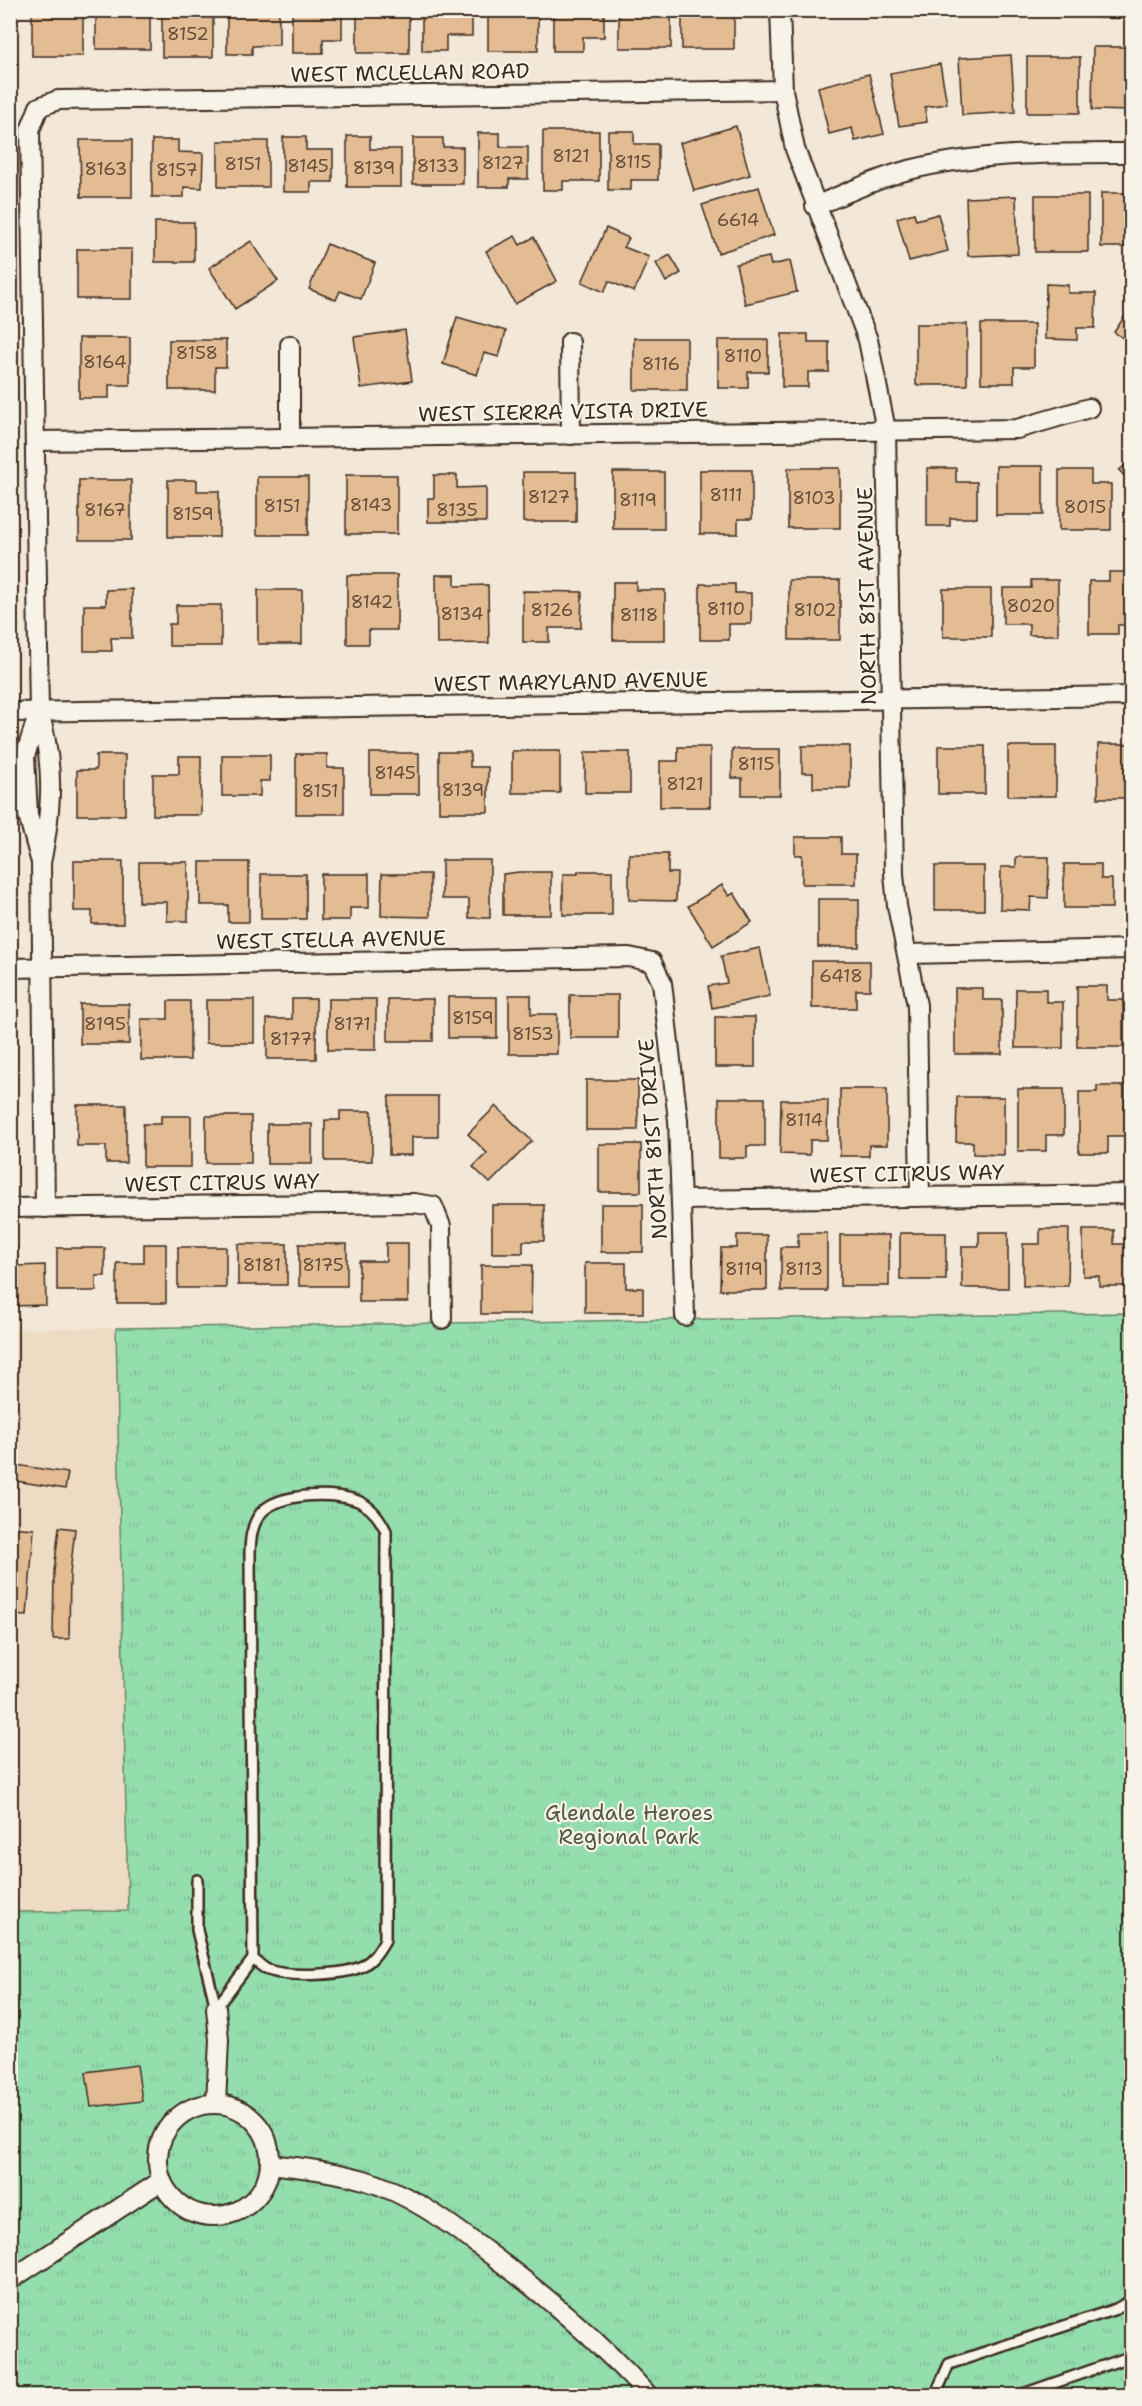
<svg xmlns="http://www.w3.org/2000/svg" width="1142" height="2406" font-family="'Shantell Sans',sans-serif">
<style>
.built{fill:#eedbc3}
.park{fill:url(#park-tufts);stroke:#688466;stroke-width:1.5}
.building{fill:#e4bc94;stroke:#3b2a1e;stroke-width:1.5}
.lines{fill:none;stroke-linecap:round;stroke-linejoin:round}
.service-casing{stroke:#3b2a1e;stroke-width:14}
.minor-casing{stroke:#3b2a1e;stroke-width:22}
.service{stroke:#f7f3e8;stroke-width:9}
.minor{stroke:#f7f3e8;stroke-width:18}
.labels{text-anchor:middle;stroke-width:4.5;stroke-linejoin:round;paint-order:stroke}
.number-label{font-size:18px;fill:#654e3c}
.street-label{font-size:21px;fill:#3b2a1e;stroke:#f7f3e8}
.park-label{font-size:21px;fill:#515742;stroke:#f7f3e8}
</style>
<defs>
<pattern id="park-tufts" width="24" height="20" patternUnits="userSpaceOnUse" patternTransform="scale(1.5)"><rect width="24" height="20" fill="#94deae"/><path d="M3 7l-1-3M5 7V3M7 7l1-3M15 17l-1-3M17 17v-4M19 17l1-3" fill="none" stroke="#80bf95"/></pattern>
</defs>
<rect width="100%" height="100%" fill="#f3e8d7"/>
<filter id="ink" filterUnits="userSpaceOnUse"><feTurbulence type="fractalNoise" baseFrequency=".0167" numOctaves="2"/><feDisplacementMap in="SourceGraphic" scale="12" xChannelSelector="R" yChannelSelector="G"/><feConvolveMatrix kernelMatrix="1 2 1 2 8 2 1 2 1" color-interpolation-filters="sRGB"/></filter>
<g filter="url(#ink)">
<polygon class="built" points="116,1328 128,1911 11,1912 10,1329"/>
<polygon class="park" points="1131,1313 1131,2395 11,2395 10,1912 128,1911 116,1328"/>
<g class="building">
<rect x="32" y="10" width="51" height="46"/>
<rect x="96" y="10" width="54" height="39"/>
<rect x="162" y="10" width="51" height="47"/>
<polygon points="227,10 279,10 279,45 252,46 252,54 227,54"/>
<polygon points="292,10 342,10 342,39 323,39 323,53 292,53"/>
<rect x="357" y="10" width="52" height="43"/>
<polygon points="422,10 472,10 472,36 446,36 446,51 422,51"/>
<rect x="488" y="10" width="50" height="41"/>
<polygon points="553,10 604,10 604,37 583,37 583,51 553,51"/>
<rect x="619" y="10" width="52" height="38"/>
<rect x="682" y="10" width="52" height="39"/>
<rect x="1033" y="10" width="29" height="7"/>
<rect x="1098" y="10" width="34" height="8"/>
<polygon points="1093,47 1132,47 1132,111 1092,110"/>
<polygon points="1011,55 1015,112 962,115 959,58"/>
<rect x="1027" y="57" width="53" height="56"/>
<polygon points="940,64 947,104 925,107 927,122 899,126 890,73"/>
<polygon points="869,74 884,134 855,141 852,128 829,134 818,87"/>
<polygon points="736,126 750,175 694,191 680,143"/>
<polygon points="543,131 599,131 599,181 563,181 563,190 543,190"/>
<polygon points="608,131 634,131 634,144 658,144 658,180 631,180 631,190 608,190"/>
<polygon points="478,133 500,133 500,147 528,147 528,179 509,179 509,187 478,187"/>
<polygon points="347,136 370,136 370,149 401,149 401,187 347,187"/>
<polygon points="283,137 306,137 306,150 333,150 333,182 311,182 311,192 283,192"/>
<polygon points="413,138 443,138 443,147 463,147 463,184 413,184"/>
<polygon points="80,140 132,140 132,197 81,197"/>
<polygon points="152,140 178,140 178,152 203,153 202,188 184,187 184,197 152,197"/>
<rect x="218" y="141" width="50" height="46"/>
<polygon points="759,187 774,235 718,253 702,205"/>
<polygon points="1101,193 1130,193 1132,247 1101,247"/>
<rect x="1035" y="195" width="53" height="57"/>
<polygon points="1016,196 1018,254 968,256 966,198"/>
<polygon points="914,213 916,220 938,214 948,251 909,261 897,218"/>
<rect x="155" y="222" width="39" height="40"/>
<polygon points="606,228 629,238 624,247 649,257 634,292 609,281 604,292 582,282"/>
<polygon points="515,236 520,245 534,237 557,281 515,304 486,251"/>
<polygon points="251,241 278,281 235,309 209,268"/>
<polygon points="327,244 375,263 361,299 340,291 336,300 309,289"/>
<rect x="77" y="249" width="55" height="50"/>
<polygon points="670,255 681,273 666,282 656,263"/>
<polygon points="769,257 771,265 790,261 797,292 745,304 736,264"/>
<polygon points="1046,284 1068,285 1068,293 1096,293 1095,328 1077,328 1077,340 1045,339"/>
<polygon points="1132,306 1132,344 1114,332"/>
<polygon points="457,317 506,331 499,357 484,353 477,375 443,364"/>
<rect x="916" y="324" width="51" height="61"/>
<polygon points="981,324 1034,324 1034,367 1014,367 1014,383 981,383"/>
<polygon points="405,330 412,381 361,388 354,337"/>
<polygon points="782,334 808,334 808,342 829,342 829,372 808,372 808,387 782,387"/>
<polygon points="79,338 130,338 130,385 109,385 109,398 79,398"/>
<rect x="634" y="338" width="53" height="52"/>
<polygon points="169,340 226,340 226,367 215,367 215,390 169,390"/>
<polygon points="718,340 768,340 768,372 748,372 748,388 718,388"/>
<polygon points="1132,460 1132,484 1119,470"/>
<rect x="996" y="466" width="47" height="49"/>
<rect x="788" y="468" width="52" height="60"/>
<polygon points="927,468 956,468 956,482 977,482 977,518 950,518 950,526 927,526"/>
<polygon points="700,470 752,470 752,519 738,519 738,534 700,534"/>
<polygon points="1059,470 1091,470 1091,484 1111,484 1111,530 1059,530"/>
<rect x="523" y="472" width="53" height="50"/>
<rect x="613" y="472" width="51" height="57"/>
<rect x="346" y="475" width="51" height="59"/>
<polygon points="434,475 457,475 457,488 486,487 486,522 428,522 428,498 434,498"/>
<rect x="257" y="477" width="51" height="58"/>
<rect x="79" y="480" width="52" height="60"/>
<polygon points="168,480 197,480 197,491 219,491 219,537 168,537"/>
<polygon points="1109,572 1132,572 1132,625 1118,625 1118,634 1089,634 1089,581 1109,581"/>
<polygon points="347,575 397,575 397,630 369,630 369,644 347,644"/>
<polygon points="436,575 455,575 455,586 488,585 489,643 437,644"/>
<rect x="789" y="580" width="51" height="60"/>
<polygon points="1031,580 1058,580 1058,635 1029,635 1029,624 1003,624 1003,588 1031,588"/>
<polygon points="613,582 636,582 636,590 665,590 665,640 613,640"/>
<polygon points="700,584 735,584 735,593 751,593 751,624 729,624 729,640 700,640"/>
<polygon points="132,589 132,638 111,638 112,651 84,651 84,605 106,605 106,590"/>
<rect x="943" y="589" width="48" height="48"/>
<rect x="258" y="590" width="44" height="54"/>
<polygon points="523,591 582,592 581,628 549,628 549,642 523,642"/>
<polygon points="176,605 221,605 221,646 169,646 169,624 176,624"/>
<rect x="1098" y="744" width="34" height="54"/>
<polygon points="802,746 850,746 850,788 813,788 813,773 802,773"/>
<rect x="938" y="746" width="47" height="48"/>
<rect x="1008" y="746" width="48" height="50"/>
<polygon points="678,747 710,747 710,807 660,807 660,761 678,761"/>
<polygon points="732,749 780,749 780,795 742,795 742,778 732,778"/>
<rect x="512" y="751" width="48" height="42"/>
<polygon points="439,752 470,752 470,767 488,767 488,812 439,812"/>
<rect x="585" y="752" width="45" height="41"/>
<rect x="370" y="753" width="49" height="41"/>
<polygon points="296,754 327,754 327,768 344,768 344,814 296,814"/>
<polygon points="96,755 125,755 125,815 77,815 77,770 96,770"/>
<polygon points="222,755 270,755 270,781 260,781 260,796 222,796"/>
<polygon points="179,756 201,756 201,815 153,815 153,774 179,774"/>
<polygon points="795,837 841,837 841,854 856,854 856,884 802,884 802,855 795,855"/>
<polygon points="629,854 668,854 668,873 677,873 676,901 629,900"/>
<polygon points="1016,857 1049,857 1048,898 1031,897 1030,910 1000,909 1001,867 1016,867"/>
<polygon points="442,860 490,860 490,918 469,918 469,899 442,899"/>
<polygon points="74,861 123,861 123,924 92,924 92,911 74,911"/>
<polygon points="139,862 188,862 188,921 167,921 167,902 139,902"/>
<polygon points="200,862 249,862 249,922 228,922 228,905 200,905"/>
<polygon points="1064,864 1101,864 1101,879 1112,879 1112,908 1064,908"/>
<rect x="935" y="866" width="49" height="44"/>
<polygon points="578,871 612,871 612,915 563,915 563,874 578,874"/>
<polygon points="519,872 551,872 551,915 503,915 503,874"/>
<rect x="261" y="874" width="45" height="45"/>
<polygon points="321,874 369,874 369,908 350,908 350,920 321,920"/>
<polygon points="382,874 430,874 430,917 381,916"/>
<polygon points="722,885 729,896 734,893 752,922 713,946 688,906"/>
<rect x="818" y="899" width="41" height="48"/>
<polygon points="760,948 770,996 712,1008 708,986 727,983 721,956"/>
<polygon points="812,961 870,961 870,990 856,990 856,1008 812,1008"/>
<polygon points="1077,986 1107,986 1107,1000 1123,1000 1123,1047 1077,1047"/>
<polygon points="955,988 983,988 983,1000 1002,1000 1002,1054 955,1054"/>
<polygon points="1016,989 1046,989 1046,1002 1063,1002 1063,1048 1015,1048"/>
<polygon points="509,995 531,995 531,1014 557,1014 557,1054 509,1054"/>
<rect x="570" y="995" width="48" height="43"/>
<rect x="448" y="997" width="49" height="41"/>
<polygon points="292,999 316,999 316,1059 267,1059 267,1019 292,1019"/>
<rect x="328" y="999" width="48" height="51"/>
<rect x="388" y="999" width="45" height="42"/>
<rect x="206" y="1000" width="48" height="43"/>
<polygon points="168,1001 190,1001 190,1060 141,1060 141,1019 168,1019"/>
<rect x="80" y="1004" width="49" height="40"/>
<rect x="715" y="1017" width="40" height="50"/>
<rect x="586" y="1080" width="52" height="50"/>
<polygon points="1097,1086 1125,1086 1125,1136 1108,1136 1108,1153 1079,1153 1079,1092 1097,1092"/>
<polygon points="840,1089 887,1089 887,1145 869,1145 869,1156 840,1156"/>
<polygon points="1018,1089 1064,1089 1064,1135 1046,1135 1046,1151 1018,1151"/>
<polygon points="389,1096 438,1096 438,1137 412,1137 412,1155 389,1155"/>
<polygon points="957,1097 1004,1097 1004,1155 973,1154 973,1142 956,1142"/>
<polygon points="719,1098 765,1098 765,1146 747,1146 747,1158 719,1158"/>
<polygon points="781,1100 828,1100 827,1140 810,1140 810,1155 780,1154"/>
<polygon points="77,1105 126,1105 126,1163 106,1163 106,1146 77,1146"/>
<polygon points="496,1106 532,1141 490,1183 473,1167 487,1153 468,1134"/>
<polygon points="340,1111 372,1111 372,1161 325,1161 325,1120 340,1120"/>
<polygon points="161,1116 191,1116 191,1167 143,1167 143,1124 161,1124"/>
<rect x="206" y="1116" width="45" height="47"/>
<rect x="267" y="1124" width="45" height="40"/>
<rect x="10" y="1126" width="3" height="42"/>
<rect x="599" y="1144" width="42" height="48"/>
<rect x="601" y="1204" width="42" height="48"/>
<polygon points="492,1205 544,1205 544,1241 523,1241 523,1253 492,1253"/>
<polygon points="1040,1229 1069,1229 1068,1286 1023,1286 1023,1244 1040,1244"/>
<polygon points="1083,1230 1114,1230 1114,1244 1131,1244 1131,1286 1099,1286 1099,1276 1083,1276"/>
<polygon points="979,1232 1008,1232 1008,1288 962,1288 962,1246 979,1246"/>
<polygon points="798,1233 827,1233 827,1291 781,1291 781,1247 798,1247"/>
<rect x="900" y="1233" width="46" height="47"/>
<polygon points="737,1235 767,1235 767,1290 720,1290 721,1248 737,1248"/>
<rect x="840" y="1235" width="49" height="51"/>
<polygon points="386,1243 408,1243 408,1302 359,1302 359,1261 386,1261"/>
<polygon points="144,1244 166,1244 166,1303 117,1303 117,1263 144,1263"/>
<rect x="238" y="1244" width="49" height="41"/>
<rect x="299" y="1244" width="48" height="42"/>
<polygon points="10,1247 17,1247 18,1266 45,1265 46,1305 10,1306"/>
<rect x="178" y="1247" width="48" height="41"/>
<polygon points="57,1248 105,1248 105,1276 96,1276 96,1291 57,1291"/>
<polygon points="585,1263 626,1263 626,1288 643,1288 643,1313 585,1313"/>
<polygon points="481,1265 532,1265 531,1314 481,1314"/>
<polygon points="10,1464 68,1473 65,1489 10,1480"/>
<polygon points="10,1527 34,1529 27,1616 10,1615"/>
<polygon points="59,1527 75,1529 70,1574 69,1639 53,1639 54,1572"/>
<polygon points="137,2065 142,2101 91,2107 86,2072"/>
</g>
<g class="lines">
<defs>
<g id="service">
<polyline points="197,1880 197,1930 216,2008"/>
<path d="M216,2008L253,1959L250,1557C250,1542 251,1525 261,1513C278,1492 340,1491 362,1503C374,1510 380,1519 386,1531L385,1940C379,1950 374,1959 364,1965C347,1976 287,1977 268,1970C263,1968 257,1962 253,1959"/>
<polyline points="940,2396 938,2389 949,2364 1116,2309 1132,2300"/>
<polyline points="1017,2396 1132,2356"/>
</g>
<g id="minor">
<polyline points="780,10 783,90 795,149 868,340 886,430 894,874 897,906 917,1005 920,1196"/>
<path d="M815,206C845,194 877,178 909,170C982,152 1057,153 1132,153"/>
<polyline points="570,342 571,435"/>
<polyline points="290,437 290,345"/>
<polyline points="35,441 1017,429 1089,408"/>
<polyline points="10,712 1132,696"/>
<polyline points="39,712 25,756 28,815 40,859"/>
<polyline points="908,954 1132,949"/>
<polyline points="10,968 629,957 652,962 662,983 678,1120 685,1316"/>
<polyline points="683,1200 1132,1194"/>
<polyline points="10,1208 414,1203 433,1206 441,1226 442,1319"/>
<path d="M45,1208L41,863C52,809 55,766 39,712L30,130L39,107L58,100L783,90"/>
<polyline points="216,2104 219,2040 216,2008"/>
<circle cx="214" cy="2160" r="56"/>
<path d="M270,2164C302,2168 333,2171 364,2180C408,2193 446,2221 482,2248C544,2294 597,2339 649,2396"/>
<polyline points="10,2280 161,2181"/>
</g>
</defs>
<use href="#service" class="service-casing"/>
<use href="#minor" class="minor-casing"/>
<use href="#service" class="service"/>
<use href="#minor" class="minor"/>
</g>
</g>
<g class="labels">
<g class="number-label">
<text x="188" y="40">8152</text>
<text x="571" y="162">8121</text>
<text x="633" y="168">8115</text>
<text x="503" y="169">8127</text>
<text x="243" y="170">8151</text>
<text x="308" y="172">8145</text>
<text x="438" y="172">8133</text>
<text x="374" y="174">8139</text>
<text x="106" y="175">8163</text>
<text x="177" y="176">8157</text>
<text x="738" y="226">6614</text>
<text x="197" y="359">8158</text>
<text x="743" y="362">8110</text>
<text x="105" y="368">8164</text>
<text x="661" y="370">8116</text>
<text x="726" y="501">8111</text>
<text x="549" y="503">8127</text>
<text x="814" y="504">8103</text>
<text x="638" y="506">8119</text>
<text x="371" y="511">8143</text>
<text x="282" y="512">8151</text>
<text x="1085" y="513">8015</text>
<text x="105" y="516">8167</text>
<text x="457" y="516">8135</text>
<text x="193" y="520">8159</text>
<text x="372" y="608">8142</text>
<text x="1031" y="612">8020</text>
<text x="726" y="615">8110</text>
<text x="552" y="616">8126</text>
<text x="815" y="616">8102</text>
<text x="462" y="620">8134</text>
<text x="639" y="621">8118</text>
<text x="756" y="770">8115</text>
<text x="395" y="779">8145</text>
<text x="685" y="790">8121</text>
<text x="463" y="796">8139</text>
<text x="320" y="797">8151</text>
<text x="841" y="982">6418</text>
<text x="473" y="1024">8159</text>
<text x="105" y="1030">8195</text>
<text x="352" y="1030">8171</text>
<text x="533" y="1040">8153</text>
<text x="291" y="1045">8177</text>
<text x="804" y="1126">8114</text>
<text x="262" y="1271">8181</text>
<text x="323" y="1271">8175</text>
<text x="744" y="1275">8119</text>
<text x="804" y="1275">8113</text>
</g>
<g class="street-label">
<text transform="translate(410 73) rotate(-1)" y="7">WEST MCLELLAN ROAD</text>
<text transform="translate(563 412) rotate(-1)" y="7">WEST SIERRA VISTA DRIVE</text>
<text transform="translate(867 596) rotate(-91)" y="7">NORTH 81ST AVENUE</text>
<text transform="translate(571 682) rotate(-1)" y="7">WEST MARYLAND AVENUE</text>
<text transform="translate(331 940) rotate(-1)" y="7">WEST STELLA AVENUE</text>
<text transform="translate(653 1139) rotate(-94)" y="7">NORTH 81ST DRIVE</text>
<text transform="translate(907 1174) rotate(-1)" y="7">WEST CITRUS WAY</text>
<text transform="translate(222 1183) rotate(-1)" y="7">WEST CITRUS WAY</text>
</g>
<g class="park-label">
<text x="629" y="1820">Glendale Heroes<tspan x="629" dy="24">Regional Park</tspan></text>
</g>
</g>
<rect width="1142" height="2406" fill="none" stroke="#f7f3e8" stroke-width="36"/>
<rect x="18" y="18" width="1106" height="2370" fill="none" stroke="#3b2a1e" stroke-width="2" filter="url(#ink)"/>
</svg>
